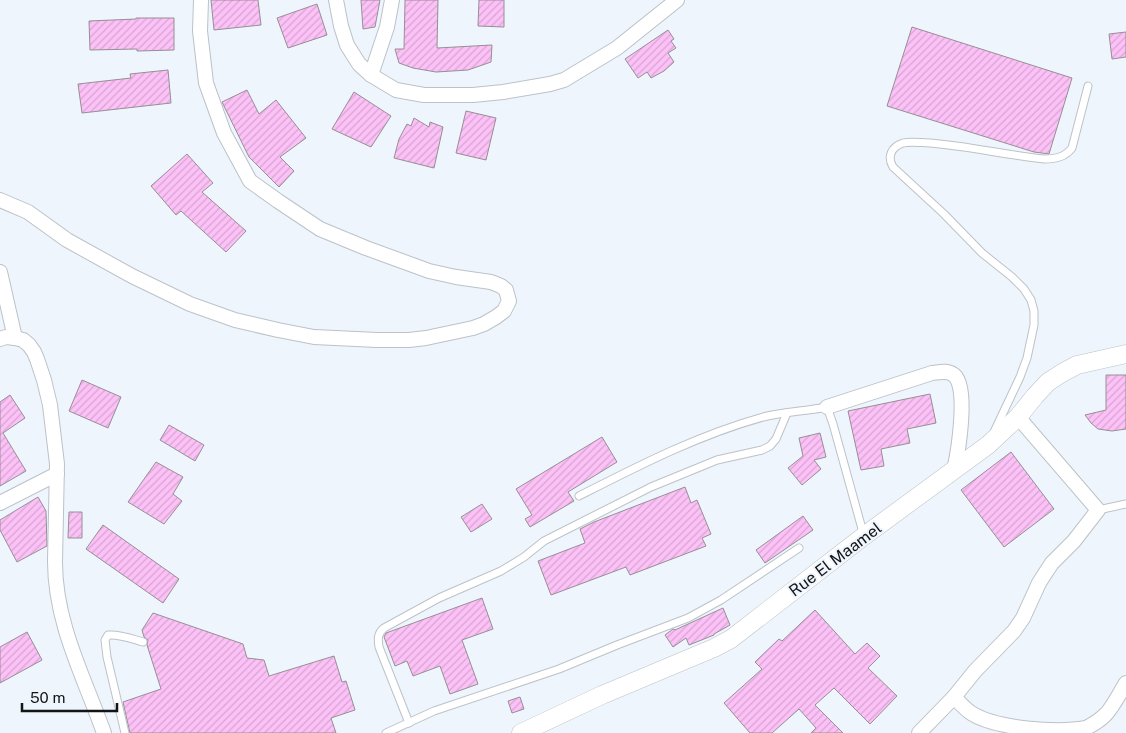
<svg xmlns="http://www.w3.org/2000/svg" width="1126" height="733" font-family="'Public Sans',sans-serif">
<style>
.building{fill:url(#building-hatch);stroke:#968f95}
.lines{fill:none;stroke-linecap:round;stroke-linejoin:round}
.service-casing{stroke:#bcc2c8;stroke-width:9}
.minor-casing{stroke:#bcc2c8;stroke-width:16}
.tertiary-casing{stroke:#bcc2c8;stroke-width:19}
.service{stroke:#fff;stroke-width:7}
.minor{stroke:#fff;stroke-width:14}
.tertiary{stroke:#fff;stroke-width:18}
.labels{text-anchor:middle;stroke-width:4;stroke-linejoin:round;paint-order:stroke}
.street-label{font-size:16px;fill:#121416;stroke:#eff5fc}
</style>
<defs>
<pattern id="building-hatch" width="6" height="6" patternUnits="userSpaceOnUse" patternTransform="scale(1.25)"><rect width="6" height="6" fill="#fcc1f6"/><path d="M-1 1l2-2M0 6l6-6M5 7l2-2" fill="none" stroke="#d7a5d2"/></pattern>
</defs>
<rect width="100%" height="100%" fill="#eff5fc"/>
<g class="building">
<polygon points="211,0 258,0 261,25 214,30"/>
<polygon points="361,0 380,0 375,27 363,29"/>
<polygon points="405,0 438,0 437,48 492,45 491,62 468,70 436,72 413,68 399,63 395,49 404,49"/>
<polygon points="479,0 504,0 504,27 478,26"/>
<polygon points="317,4 327,35 288,48 277,18"/>
<polygon points="136,18 174,18 174,50 137,51 137,49 90,50 89,21 136,19"/>
<polygon points="912,27 1072,78 1049,154 1034,152 887,106"/>
<polygon points="668,30 674,39 671,41 676,48 668,53 674,62 664,71 651,78 647,72 638,78 625,59"/>
<polygon points="1126,32 1126,57 1112,59 1109,34"/>
<polygon points="168,70 171,103 82,113 78,84 131,78 130,74"/>
<polygon points="247,90 259,114 276,100 306,138 280,157 294,171 279,187 249,157 222,102"/>
<polygon points="354,92 391,116 371,147 332,129"/>
<polygon points="466,111 496,118 486,160 456,153"/>
<polygon points="414,118 429,127 430,122 443,127 434,168 394,158 399,139 407,124 411,126"/>
<polygon points="187,154 213,183 202,192 246,231 226,252 181,211 176,215 151,186"/>
<polygon points="1106,375 1126,375 1126,429 1112,431 1098,429 1091,423 1085,415 1106,410"/>
<polygon points="82,380 121,397 108,428 69,411"/>
<polygon points="930,394 936,423 907,429 910,443 881,449 884,466 861,470 848,411"/>
<polygon points="10,395 25,418 3,433 26,471 0,486 0,402"/>
<polygon points="169,425 204,445 195,461 160,440"/>
<polygon points="820,433 826,457 814,460 821,469 802,485 788,468 803,456 799,438"/>
<polygon points="602,437 617,462 568,492 574,501 530,527 525,519 532,515 516,489"/>
<polygon points="1011,452 1054,509 1004,547 961,490"/>
<polygon points="156,462 183,477 173,494 182,501 164,524 128,502"/>
<polygon points="685,487 691,503 697,500 711,534 702,538 706,546 630,575 626,567 551,595 538,561 585,543 580,529 594,522"/>
<polygon points="38,497 46,511 47,546 17,562 0,530 0,520"/>
<polygon points="482,504 492,519 471,532 461,517"/>
<polygon points="69,512 82,512 82,538 68,538"/>
<polygon points="803,516 813,530 765,563 756,550"/>
<polygon points="103,525 179,579 163,603 86,549"/>
<polygon points="482,598 493,629 462,640 478,684 450,694 440,666 413,676 407,661 395,666 384,637 386,633"/>
<polygon points="723,608 730,625 714,634 714,635 689,645 686,638 673,647 665,635 673,629 674,629 675,630"/>
<polygon points="815,610 855,654 867,643 880,656 868,668 897,696 870,724 834,688 815,705 843,733 811,733 816,728 799,709 772,733 750,733 724,703 762,669 755,662 779,639 782,641"/>
<polygon points="153,613 243,644 247,658 264,660 269,676 334,656 342,682 346,681 355,710 331,718 336,733 130,733 123,702 161,689 147,645 148,640 144,637 142,630"/>
<polygon points="27,632 42,660 0,683 0,647"/>
<polygon points="520,697 524,709 512,713 508,701"/>
</g>
<g class="lines">
<defs>
<g id="service">
<path d="M994,432L1020,377L1027,358L1034,325V311L1031,300L1024,289L1012,277L982,253L944,214L893,167C887,157 891,147 903,143C911,141 921,143 930,143C968,146 1006,155 1044,159C1056,159 1065,157 1072,148L1088,86"/>
<path d="M579,496C638,466 698,435 763,417C784,412 806,411 827,407L833,424L864,536"/>
<polyline points="1098,510 1126,504"/>
<path d="M409,723L379,647C378,639 377,634 384,628L439,598L501,571L524,557L544,541L651,487L717,460L762,450L770,446L776,439L787,413"/>
<path d="M125,733L107,657L105,640L108,635C121,634 132,639 143,642"/>
<polyline points="386,733 434,711 559,669 617,645 688,618 721,600 799,548"/>
</g>
<g id="minor">
<polyline points="336,0 341,26 347,45 359,64 371,75 396,90 424,95 473,95 503,92 550,84 564,80 617,48 677,0"/>
<polyline points="371,75 387,27 392,0"/>
<polyline points="0,200 28,212 67,240 132,276 190,304 235,320 278,330 314,337 377,340 409,340 426,338 473,328 484,324 496,317 504,311 509,301 506,290 501,286 491,282 456,277 429,271 366,248 320,229 278,201 250,181 224,133 206,83 200,31 201,0"/>
<polyline points="0,272 15,338"/>
<path d="M0,339L6,337L15,338L23,340L29,345L34,352L37,359L44,380L50,405L57,464L55,562C55,623 84,677 104,733"/>
<path d="M827,407L932,373C940,372 948,370 954,375C969,387 958,453 954,470"/>
<polyline points="0,503 57,474"/>
<path d="M954,697C959,702 964,708 971,713C996,729 1057,733 1086,728C1092,725 1100,720 1105,715C1111,710 1121,691 1126,683"/>
<polyline points="919,733 954,697 975,671 1014,631 1023,618 1039,583 1046,572 1052,563 1074,541 1098,510 1018,417"/>
</g>
<polyline id="tertiary" points="521,733 602,695 714,648 731,639 864,536 988,445 1018,417 1035,396 1048,382 1062,373 1077,365 1126,354"/>
</defs>
<use href="#service" class="service-casing"/>
<use href="#minor" class="minor-casing"/>
<use href="#tertiary" class="tertiary-casing"/>
<use href="#service" class="service"/>
<use href="#minor" class="minor"/>
<use href="#tertiary" class="tertiary"/>
</g>
<g class="labels">
<g class="street-label">
<text transform="translate(835 559) rotate(-37)" y="6">Rue El Maamel</text>
</g>
</g>
<path d="M22 703v8h95v-8" fill="none" stroke="#121416" stroke-width="2.5"/>
<text x="30" y="703" font-size="15" fill="#121416" stroke="#eff5fc" stroke-width="4" paint-order="stroke">50 m</text>
</svg>
